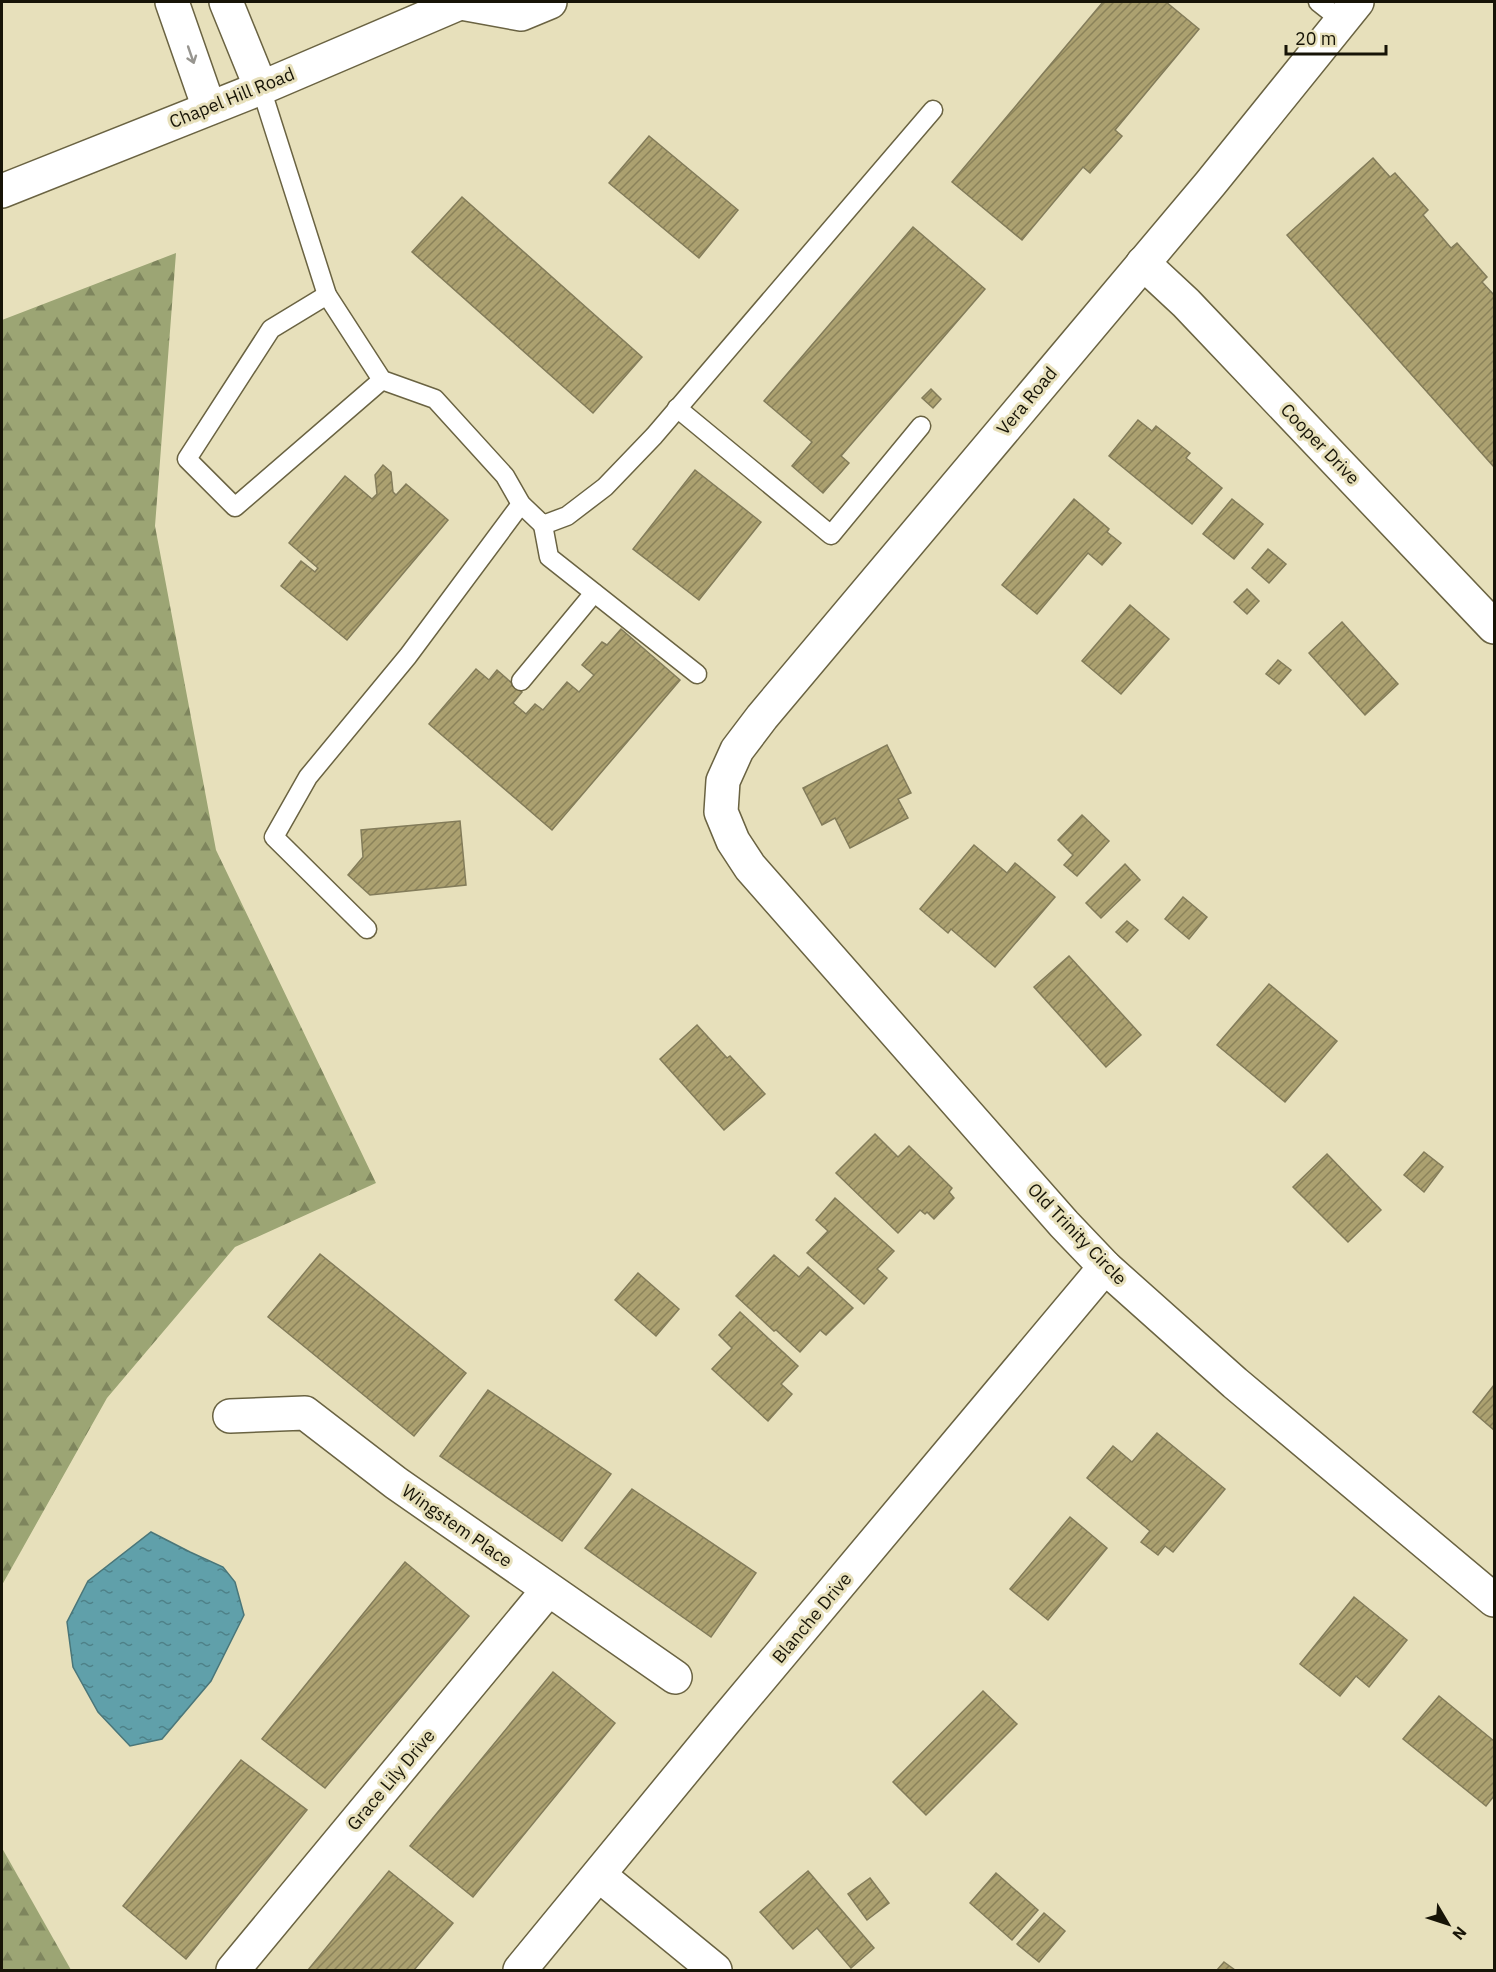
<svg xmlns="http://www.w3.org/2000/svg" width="1496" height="1972" font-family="'IBM Plex Sans',sans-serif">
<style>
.forest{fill:url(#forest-firs)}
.water{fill:url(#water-ripples);stroke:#4a7679;stroke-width:1.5}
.building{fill:url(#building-hatch);stroke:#837c5a;stroke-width:1.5}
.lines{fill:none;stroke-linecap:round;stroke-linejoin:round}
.lane-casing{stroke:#6a6342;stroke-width:21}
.street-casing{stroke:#6a6342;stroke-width:36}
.secondary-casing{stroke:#6a6342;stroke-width:36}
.lane{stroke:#fff;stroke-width:18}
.street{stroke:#fff;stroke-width:33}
.secondary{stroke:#fff;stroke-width:33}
.oneway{stroke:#97958f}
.labels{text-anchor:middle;stroke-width:6;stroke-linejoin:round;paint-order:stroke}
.street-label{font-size:18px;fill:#171407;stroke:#e7e0bb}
</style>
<defs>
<pattern id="forest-firs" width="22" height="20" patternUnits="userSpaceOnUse" patternTransform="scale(1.5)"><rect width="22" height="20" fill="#9ca574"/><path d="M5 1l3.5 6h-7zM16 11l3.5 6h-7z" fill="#7e855d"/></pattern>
<pattern id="water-ripples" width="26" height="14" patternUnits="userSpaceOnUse" patternTransform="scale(1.5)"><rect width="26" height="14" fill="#60a0aa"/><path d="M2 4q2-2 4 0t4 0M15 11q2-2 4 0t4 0" fill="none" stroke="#4e8188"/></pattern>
<pattern id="building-hatch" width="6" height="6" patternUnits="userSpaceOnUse" patternTransform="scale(1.5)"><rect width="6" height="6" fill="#aca170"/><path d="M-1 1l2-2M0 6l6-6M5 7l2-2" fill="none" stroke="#8b825a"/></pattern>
</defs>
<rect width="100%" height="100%" fill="#e7e0bb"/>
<g class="forest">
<polygon points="176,253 155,526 216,850 376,1183 235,1247 107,1398 2,1585 2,320"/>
<polygon points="2,1848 71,1970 2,1970"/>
</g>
<polygon class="water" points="151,1532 190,1552 223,1567 235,1582 244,1615 211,1681 162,1739 130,1746 98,1712 73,1667 67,1622 88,1581"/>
<g class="building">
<polygon points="1103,2 1166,2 1199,29 1115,130 1122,136 1090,173 1083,167 1022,240 952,182"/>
<polygon points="649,136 738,210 699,258 609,183"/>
<polygon points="1373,158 1390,177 1395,173 1428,210 1423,215 1451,248 1457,243 1487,277 1482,282 1494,295 1494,467 1287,235"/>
<polygon points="462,197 642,357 593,413 412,252"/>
<polygon points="913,227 985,289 841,456 849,463 823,493 792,466 812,442 764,401"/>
<polygon points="931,389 941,399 933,408 922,398"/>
<polygon points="1138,420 1152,431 1156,426 1190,453 1186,458 1222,488 1192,524 1109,456"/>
<polygon points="383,465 391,472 393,492 396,495 406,484 448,520 347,640 281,586 301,561 315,572 318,568 289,543 345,476 372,499 377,494 375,475"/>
<polygon points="695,470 761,522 699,600 633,549"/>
<polygon points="1074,499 1109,529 1107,532 1121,543 1102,565 1088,553 1037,614 1002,585"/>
<polygon points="1232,499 1263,524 1234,559 1203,534"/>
<polygon points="1268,549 1286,564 1269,583 1252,568"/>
<polygon points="1247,589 1259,601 1247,614 1234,602"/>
<polygon points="1130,605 1169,639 1121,694 1082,661"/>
<polygon points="1342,622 1398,684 1365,715 1309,653"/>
<polygon points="621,629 680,680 552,830 429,724 476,669 489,680 497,670 522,692 513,703 526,714 535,704 543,710 567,682 579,692 594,675 582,665 602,642 607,645"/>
<polygon points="1278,660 1291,670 1279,684 1266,674"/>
<polygon points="887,745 911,793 898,799 908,818 850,848 835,818 822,825 803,788"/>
<polygon points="1082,815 1109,841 1077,876 1064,865 1073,855 1058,840"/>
<polygon points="460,821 466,885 370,895 348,875 363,857 361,830"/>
<polygon points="974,845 1007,873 1015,863 1055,897 995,967 951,929 948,933 920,909"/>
<polygon points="1125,864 1140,880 1101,918 1086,903"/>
<polygon points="1183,897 1207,917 1189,939 1165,919"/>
<polygon points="1127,921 1138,930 1127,942 1116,932"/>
<polygon points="1069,956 1141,1035 1106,1067 1034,987"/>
<polygon points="1269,984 1337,1041 1285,1102 1217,1045"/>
<polygon points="697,1025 727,1058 730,1056 765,1094 724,1130 660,1059"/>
<polygon points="875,1134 898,1157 909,1146 952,1188 949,1192 954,1198 934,1219 927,1212 925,1214 920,1210 898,1233 836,1173"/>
<polygon points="1424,1152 1443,1167 1424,1192 1404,1175"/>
<polygon points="1327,1154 1381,1210 1348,1242 1293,1187"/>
<polygon points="835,1198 894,1251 877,1269 887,1278 864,1304 807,1253 828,1231 816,1220"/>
<polygon points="320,1254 466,1373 414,1436 268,1317"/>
<polygon points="774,1255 799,1277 808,1267 853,1308 826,1335 820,1330 800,1352 776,1330 774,1331 736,1296"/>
<polygon points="638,1273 679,1309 656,1336 615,1300"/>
<polygon points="740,1312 798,1366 781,1384 792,1394 768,1421 712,1369 732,1348 719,1335"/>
<polygon points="1494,1385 1494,1430 1473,1412"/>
<polygon points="488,1390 611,1474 562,1541 440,1456"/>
<polygon points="1157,1433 1225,1489 1173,1552 1165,1546 1158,1555 1141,1542 1150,1531 1087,1478 1113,1446 1132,1462"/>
<polygon points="632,1489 756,1573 711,1637 585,1548"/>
<polygon points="1070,1517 1107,1548 1048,1620 1010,1589"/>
<polygon points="405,1562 469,1616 325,1788 262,1739"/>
<polygon points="1354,1597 1407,1640 1369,1687 1356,1676 1340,1696 1300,1664"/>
<polygon points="553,1672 615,1723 473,1897 410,1846"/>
<polygon points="983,1691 1017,1724 926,1815 893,1782"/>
<polygon points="1439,1696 1494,1741 1494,1796 1486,1806 1403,1739"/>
<polygon points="241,1760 307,1810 186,1959 123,1906"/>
<polygon points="389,1871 453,1923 414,1970 308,1970"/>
<polygon points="808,1871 874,1948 851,1968 817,1928 793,1949 760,1912"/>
<polygon points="996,1873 1038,1910 1012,1940 970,1903"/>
<polygon points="870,1878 889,1903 867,1920 848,1894"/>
<polygon points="1044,1913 1065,1931 1039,1962 1017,1944"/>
<polygon points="1224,1962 1235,1970 1217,1970"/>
</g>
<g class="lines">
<defs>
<g id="lane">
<polyline points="1318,2 1342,21"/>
<polyline points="261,88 327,295 382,380 435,399 505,476 521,504 543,525 567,516 605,487 654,436 933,110"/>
<polyline points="327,295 271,329 187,459 235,507 382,380"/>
<polyline points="677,408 831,535 921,426"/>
<polyline points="543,525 549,557 697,674"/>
<polyline points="521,681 594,593"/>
<polyline points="367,929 274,837 308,777 408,656 521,504"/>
</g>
<g id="street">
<polyline points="172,2 209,108"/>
<polyline points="226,2 261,88"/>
<polyline points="1357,2 1210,184 762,717 737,750 723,781 721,812 733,841 750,867 1064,1224 1105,1267 1235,1383 1494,1600"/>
<polyline points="1143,263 1186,303 1494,627"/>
<polyline points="230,1416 305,1413 396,1483 675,1677"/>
<polyline points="599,1875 715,1970"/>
<polyline points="233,1970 548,1590"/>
<polyline points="520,1970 723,1723 1105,1267"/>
</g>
<g id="secondary">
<polyline points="461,3 521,14 550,2"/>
<polyline points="2,191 261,88 462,2"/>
</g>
</defs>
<use href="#lane" class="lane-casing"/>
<use href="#street" class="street-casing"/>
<use href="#secondary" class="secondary-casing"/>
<use href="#lane" class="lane"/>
<use href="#street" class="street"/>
<use href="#secondary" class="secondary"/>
</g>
<defs><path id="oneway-shaft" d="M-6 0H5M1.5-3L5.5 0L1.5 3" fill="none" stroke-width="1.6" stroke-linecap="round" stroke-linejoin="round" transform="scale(1.5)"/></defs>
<use class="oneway" href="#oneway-shaft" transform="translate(191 55) rotate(71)"/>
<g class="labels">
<g class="street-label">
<text transform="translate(232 98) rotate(-22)" y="6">Chapel Hill Road</text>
<text transform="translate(1027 401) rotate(-50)" y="6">Vera Road</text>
<text transform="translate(1320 444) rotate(46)" y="6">Cooper Drive</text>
<text transform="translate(1077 1234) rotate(46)" y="6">Old Trinity Circle</text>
<text transform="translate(457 1526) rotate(35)" y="6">Wingstem Place</text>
<text transform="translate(812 1618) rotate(-50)" y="6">Blanche Drive</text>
<text transform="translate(391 1780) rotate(-50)" y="6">Grace Lily Drive</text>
</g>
</g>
<rect width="1496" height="1972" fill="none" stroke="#171407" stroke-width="6"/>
<g transform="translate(1448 1924) rotate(129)" stroke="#e7e0bb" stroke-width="4.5" paint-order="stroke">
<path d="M0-4.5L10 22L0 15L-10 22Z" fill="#171407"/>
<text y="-9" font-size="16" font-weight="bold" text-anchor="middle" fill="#171407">N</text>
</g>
<path d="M1286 45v9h100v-9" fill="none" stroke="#171407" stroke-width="3"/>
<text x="1295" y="45" font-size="18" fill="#171407" stroke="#e7e0bb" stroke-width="4.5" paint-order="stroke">20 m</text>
</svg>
